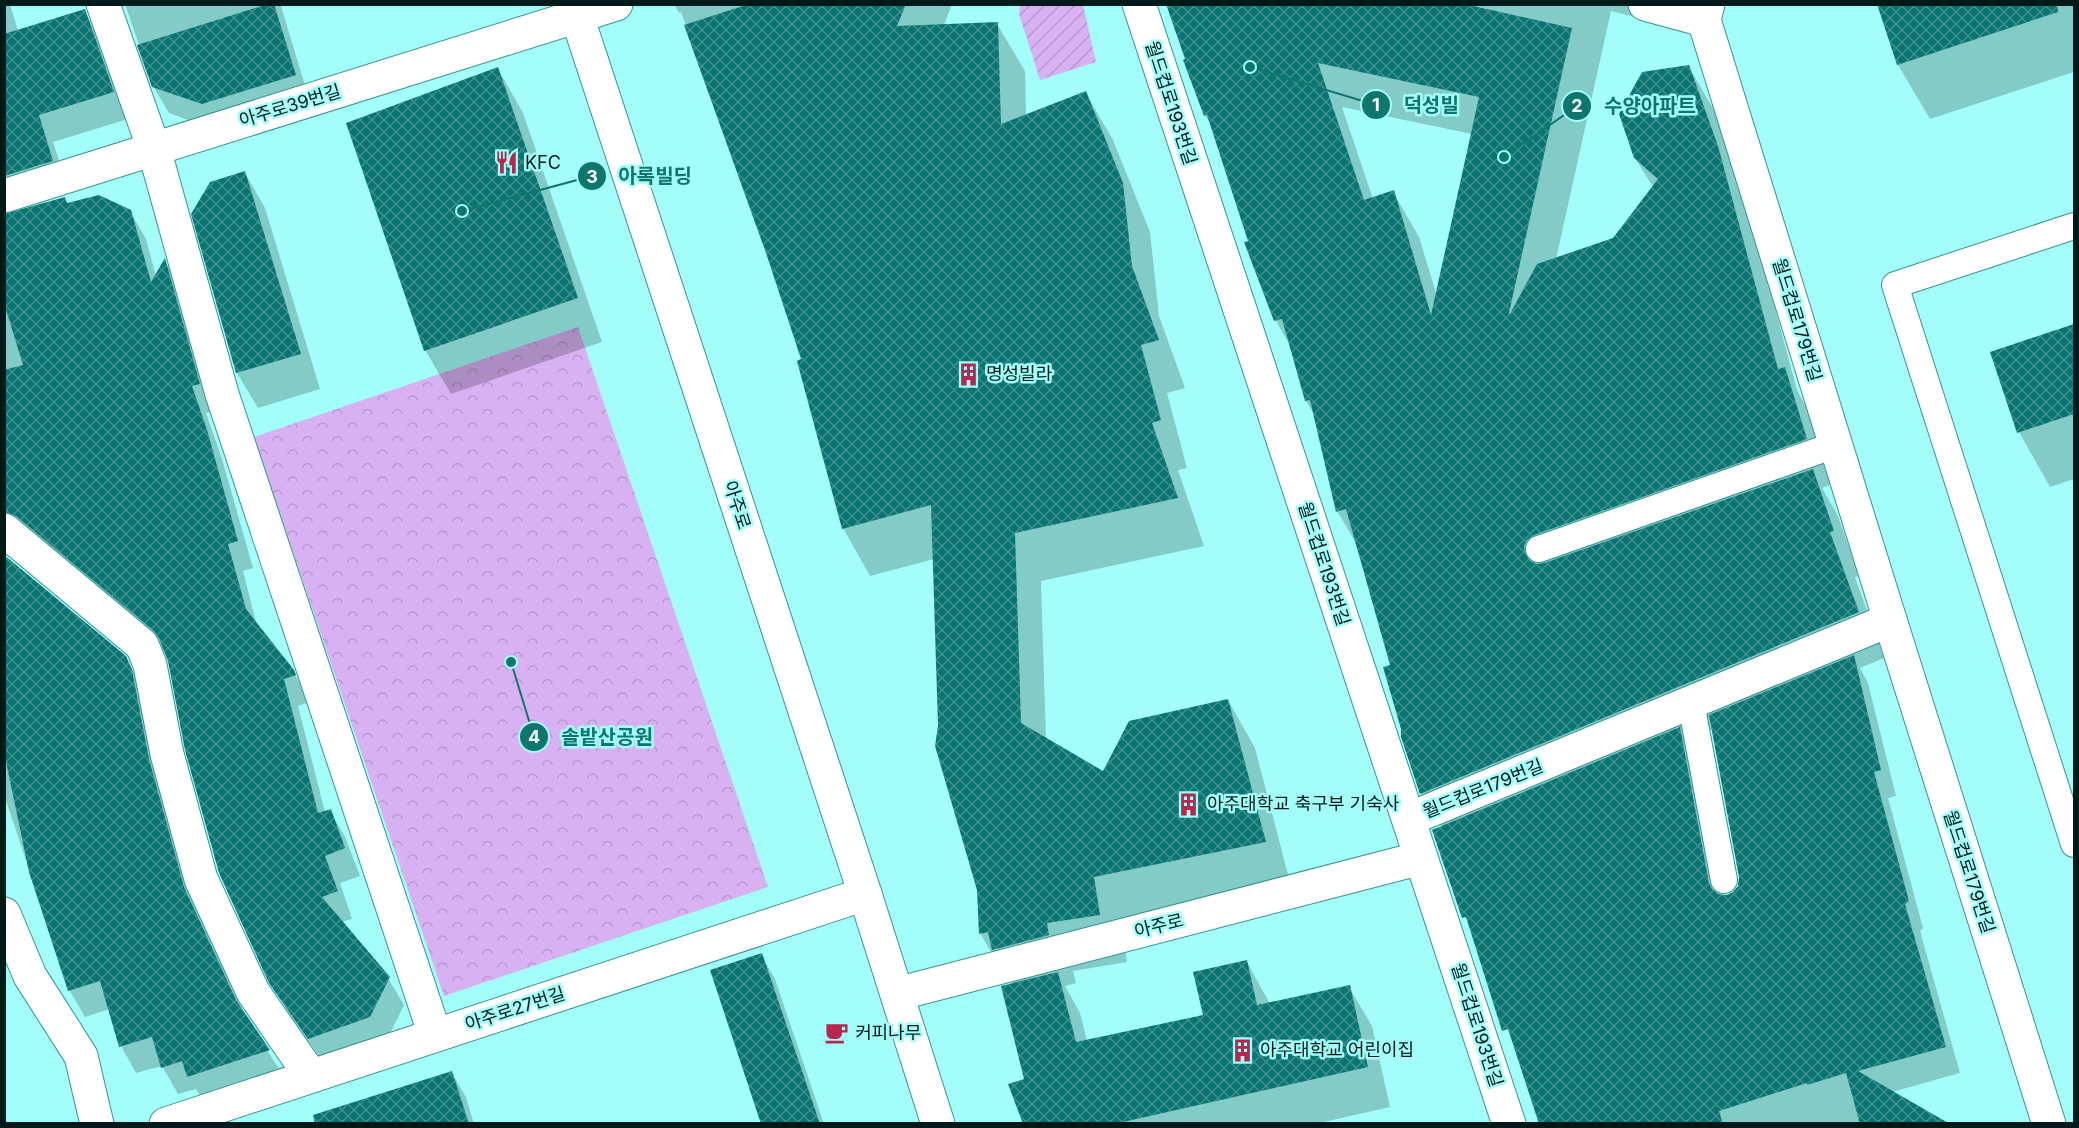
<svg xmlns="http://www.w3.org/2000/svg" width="2079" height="1128" font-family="Inter,'Noto Sans KR',sans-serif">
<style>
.park{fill:url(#park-crowns)}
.garden{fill:url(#garden-furrows)}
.shadow{fill:#0003;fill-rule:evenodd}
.building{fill:url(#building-cross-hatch);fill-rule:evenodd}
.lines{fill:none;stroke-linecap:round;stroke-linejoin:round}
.service-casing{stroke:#359490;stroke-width:28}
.minor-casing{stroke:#359490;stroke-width:35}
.tertiary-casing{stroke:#359490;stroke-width:35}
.service{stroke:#fff;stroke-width:26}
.minor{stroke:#fff;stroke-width:33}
.tertiary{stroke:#fff;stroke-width:33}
.labels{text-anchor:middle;stroke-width:5;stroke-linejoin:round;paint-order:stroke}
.street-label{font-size:18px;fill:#001a19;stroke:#a3fef9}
.poi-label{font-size:18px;fill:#001a19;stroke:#a3fef9;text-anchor:start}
.leader{fill:none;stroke:#0f766e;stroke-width:2}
.callout-dot{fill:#0f766e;stroke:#a3fef9;stroke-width:2}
.mark-label{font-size:18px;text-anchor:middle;font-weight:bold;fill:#fff}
.callout-label{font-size:20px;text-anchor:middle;font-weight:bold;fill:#0f766e;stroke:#a3fef9;stroke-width:5;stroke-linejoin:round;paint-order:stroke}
</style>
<defs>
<pattern id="park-crowns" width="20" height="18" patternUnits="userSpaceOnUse" patternTransform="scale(1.5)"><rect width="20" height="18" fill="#d8b1f3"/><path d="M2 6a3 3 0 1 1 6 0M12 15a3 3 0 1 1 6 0" fill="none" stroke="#b898d0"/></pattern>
<pattern id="garden-furrows" width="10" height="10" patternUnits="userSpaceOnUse" patternTransform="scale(1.5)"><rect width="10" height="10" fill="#d8b1f3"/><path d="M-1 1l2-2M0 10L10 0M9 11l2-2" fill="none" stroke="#b898d0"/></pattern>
<pattern id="building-cross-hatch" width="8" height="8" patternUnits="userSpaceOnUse" patternTransform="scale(1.5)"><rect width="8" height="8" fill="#077673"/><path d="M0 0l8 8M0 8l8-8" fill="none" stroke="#438e8c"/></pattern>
</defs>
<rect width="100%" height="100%" fill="#a3fef9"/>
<polygon class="park" points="578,327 768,887 444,996 254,437"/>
<polygon class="garden" points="1020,5 1083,5 1096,62 1040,80 1019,14"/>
<g class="shadow">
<polygon points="4,4 10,4 18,31 84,11 100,38 128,119 53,142 68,188 6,210 4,212"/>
<polygon points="125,4 288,4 281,6 310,102 218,131 169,113 153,86"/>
<polygon points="674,4 952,4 944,25 997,24 1025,71 1026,116 1085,92 1113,140 1150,232 1159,316 1185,388 1167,393 1187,468 1178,470 1204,546 1041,581 1046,740 1104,773 1228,700 1255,748 1292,890 1121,924 1127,962 1073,971 1076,983 1065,986 1080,1013 1087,1041 1204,1016 1247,962 1270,1004 1349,987 1372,1026 1390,1107 1315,1124 1024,1124 1026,1080 1014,984 1012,980 1008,981 980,933 979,890 934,559 870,576 843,528 803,360 767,252 681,12 679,13"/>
<path d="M1329,4H1653L1647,20L1611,11L1556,259L1614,239L1653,187L1635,158L1689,67L1715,112L1744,193L1797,390L1810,414L1832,484L1822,488L1838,516L1859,576L1855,577L1884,658L1860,668L1868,683L1896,796L1888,798L1923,928L1920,931L1960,1073L1892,1092L1939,1124H1542L1441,826L1422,793L1402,737L1392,666L1359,548L1337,511L1315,416L1306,401L1292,349L1276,321L1246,243L1250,242L1214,130L1205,115ZM1342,107L1472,134L1437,296L1419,237L1393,192L1373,199ZM1713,729L1740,877L1739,886L1734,893L1726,896H1721L1695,755L1686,740Z"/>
<polygon points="1878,4 2074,4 2074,72 1930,119 1898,65"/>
<polygon points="498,69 523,113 602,342 451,394 425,350"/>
<polygon points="245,173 265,208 320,389 258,408 237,373"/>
<polygon points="68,205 130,211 146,239 156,276 165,261 180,287 214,411 206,413 222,459 253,568 243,571 257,626 293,671 309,699 310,702 298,706 325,812 330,811 345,837 360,876 340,883 352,919 341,922 388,978 404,1005 385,1044 325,1065 287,1010 271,982 167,654 33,542 4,546 4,216"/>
<polygon points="2074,325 2074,479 2050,487 2019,432 1992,353"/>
<polygon points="125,657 141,685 164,787 199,915 245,1015 284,1077 204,1103 196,1089 178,1094 162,1066 136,1073 121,1046 110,1009 85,1017 70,991 4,795 4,766 57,755"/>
<polygon points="761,955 775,979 824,1124 762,1124"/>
<polygon points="452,1073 466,1097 474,1124 359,1124"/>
</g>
<g class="building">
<polygon points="268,4 274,4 296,75 202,104 152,87 137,45"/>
<polygon points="749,4 906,4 897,26 998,22 1001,124 1086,91 1123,183 1132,266 1159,340 1141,345 1161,420 1152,423 1178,498 1015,533 1021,723 1103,771 1129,721 1228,699 1266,842 1094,877 1100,915 1047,923 1049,935 992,950 988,932 979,934 977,890 935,746 938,726 931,505 842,529 797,361 801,359 766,253 684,25"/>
<path d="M1166,4H1464L1572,28L1509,313L1510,314L1537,264L1613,238L1658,179L1634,158L1619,114L1642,72L1689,65L1718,146L1778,369L1785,367L1807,439L1534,535L1527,540L1524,546L1525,553L1530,561L1537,564L1544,563L1813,469L1834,531L1830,532L1859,612L1420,794L1401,737V729L1383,667L1390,665L1346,509L1336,512L1310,400L1305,401L1282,319L1274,321L1244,242L1248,241L1207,115L1204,116L1183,60L1185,59ZM1318,63L1479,97L1431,315L1394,190L1364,200Z"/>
<polygon points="1877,4 2057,4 2058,12 1897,65"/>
<polygon points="85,9 114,92 39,115 53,161 4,176 4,34"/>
<polygon points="498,67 578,298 424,351 346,123"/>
<polygon points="245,171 301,354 236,373 191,214 210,182"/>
<polygon points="99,195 131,210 151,282 165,258 200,384 192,386 207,430 238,541 228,544 246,609 294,670 296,675 284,679 318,813 331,809 345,848 325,856 338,891 322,897 390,977 370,1017 308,1039 269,983 219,873 185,750 168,661 159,638 154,631 16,516 4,512 4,370 23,365 4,303 4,214 65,197 67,203"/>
<polygon points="2074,324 2074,414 2017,433 1990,352"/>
<polygon points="4,555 126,656 132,670 149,759 184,887 236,1000 270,1050 187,1077 182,1061 161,1068 152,1037 119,1047 100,981 68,991 29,872 4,752"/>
<polygon points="1854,655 1881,770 1874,772 1909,901 1905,904 1946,1047 1858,1071 1950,1124 1860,1124 1846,1073 1807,1085 1807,1083 1719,1111 1723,1124 1539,1124 1508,1029 1502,1031 1466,917 1462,918 1432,830 1680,727 1709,883 1712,889 1718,894 1727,895 1733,892 1738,886 1739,877 1709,715"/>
<polygon points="762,953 820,1124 761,1124 710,970"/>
<polygon points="1247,960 1257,1005 1350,985 1368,1067 1114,1124 1023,1124 1008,1084 1024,1079 1001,986 1058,972 1076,1042 1203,1015 1193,972"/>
<polygon points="452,1071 469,1124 315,1124 313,1115"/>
</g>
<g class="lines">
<defs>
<g id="service">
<polyline points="2074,226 1895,285 2074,844"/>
<polyline points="1539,549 1835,445"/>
<polyline points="1691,703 1724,880"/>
</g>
<g id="minor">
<polyline points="103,4 154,149 222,394 435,1035"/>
<polyline points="1139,4 1509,1124"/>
<polyline points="1645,4 1704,20"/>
<polyline points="1708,4 1704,20 1890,620 2049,1124"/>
<polyline points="4,196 616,4"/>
<polyline points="4,530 142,645 150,665 167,754 201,879 253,992 311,1076"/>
<polyline points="1409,819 1890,620"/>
<polyline points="4,914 30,976 81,1056 97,1124"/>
<polyline points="897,994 1421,858"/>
<polyline points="166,1124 865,894"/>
</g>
<polyline id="tertiary" points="573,4 865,894 938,1124"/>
</defs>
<use href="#service" class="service-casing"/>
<use href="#minor" class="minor-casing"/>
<use href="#tertiary" class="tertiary-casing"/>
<use href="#service" class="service"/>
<use href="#minor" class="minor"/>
<use href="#tertiary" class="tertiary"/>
</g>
<defs>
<symbol id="restaurant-bare" viewBox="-9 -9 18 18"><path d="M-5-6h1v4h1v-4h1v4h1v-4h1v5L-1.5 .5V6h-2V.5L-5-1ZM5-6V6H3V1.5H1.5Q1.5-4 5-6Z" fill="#b7264c" stroke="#a3fef9" stroke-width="2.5" paint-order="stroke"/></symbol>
<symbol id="building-bare" viewBox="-9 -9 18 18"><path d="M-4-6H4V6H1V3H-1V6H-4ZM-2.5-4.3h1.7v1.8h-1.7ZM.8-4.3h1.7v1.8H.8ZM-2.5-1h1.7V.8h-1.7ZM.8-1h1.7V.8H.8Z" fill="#b7264c" stroke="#a3fef9" stroke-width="2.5" paint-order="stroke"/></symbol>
<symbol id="cafe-bare" viewBox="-9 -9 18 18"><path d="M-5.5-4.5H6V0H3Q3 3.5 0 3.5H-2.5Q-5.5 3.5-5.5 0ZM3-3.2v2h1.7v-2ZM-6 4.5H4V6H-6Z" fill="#b7264c" stroke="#a3fef9" stroke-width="2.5" paint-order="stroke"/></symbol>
</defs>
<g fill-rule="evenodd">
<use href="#restaurant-bare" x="490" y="146" width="33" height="33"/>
<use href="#building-bare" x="952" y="358" width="33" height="33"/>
<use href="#building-bare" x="1172" y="788" width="33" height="33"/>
<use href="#cafe-bare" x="820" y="1016" width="33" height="33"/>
<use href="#building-bare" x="1226" y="1034" width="33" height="33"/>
</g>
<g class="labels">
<g class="street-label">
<text transform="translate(1171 103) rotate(72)" y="6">월드컵로193번길</text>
<text transform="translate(290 106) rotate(-17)" y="6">아주로39번길</text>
<text transform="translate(1797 320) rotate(73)" y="6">월드컵로179번길</text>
<text transform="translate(737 505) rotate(72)" y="6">아주로</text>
<text transform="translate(1324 564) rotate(72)" y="6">월드컵로193번길</text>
<text transform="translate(1483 789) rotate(-22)" y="6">월드컵로179번길</text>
<text transform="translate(1969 872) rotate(72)" y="6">월드컵로179번길</text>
<text transform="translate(1159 926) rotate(-14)" y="6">아주로</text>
<text transform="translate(515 1009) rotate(-18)" y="6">아주로27번길</text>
<text transform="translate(1477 1025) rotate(72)" y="6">월드컵로193번길</text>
</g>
<g class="poi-label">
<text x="525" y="169">KFC</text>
<text x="986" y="380">명성빌라</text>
<text x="1207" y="810">아주대학교 축구부 기숙사</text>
<text x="855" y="1039">커피나무</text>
<text x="1260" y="1056">아주대학교 어린이집</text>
</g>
</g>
<path class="leader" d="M1250 67L1376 105M1504 157L1577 106M462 211L592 176M511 662L534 737"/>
<g class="callout-dot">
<circle cx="1250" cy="67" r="6"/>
<circle cx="1504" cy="157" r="6"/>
<circle cx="462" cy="211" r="6"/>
<circle cx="511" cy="662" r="6"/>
<circle cx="1376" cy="105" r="15"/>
<circle cx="1577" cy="106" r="15"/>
<circle cx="592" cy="176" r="15"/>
<circle cx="534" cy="737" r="15"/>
</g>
<g class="mark-label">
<text x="1376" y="111">1</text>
<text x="1577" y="112">2</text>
<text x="592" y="183">3</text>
<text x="534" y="743">4</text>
</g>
<g class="callout-label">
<text x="1431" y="112">덕성빌</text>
<text x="1650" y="113">수양아파트</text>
<text x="655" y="183">아록빌딩</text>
<text x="607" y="744">솔밭산공원</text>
</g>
<rect width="2079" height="1128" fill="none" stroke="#001a19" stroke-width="12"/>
</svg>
